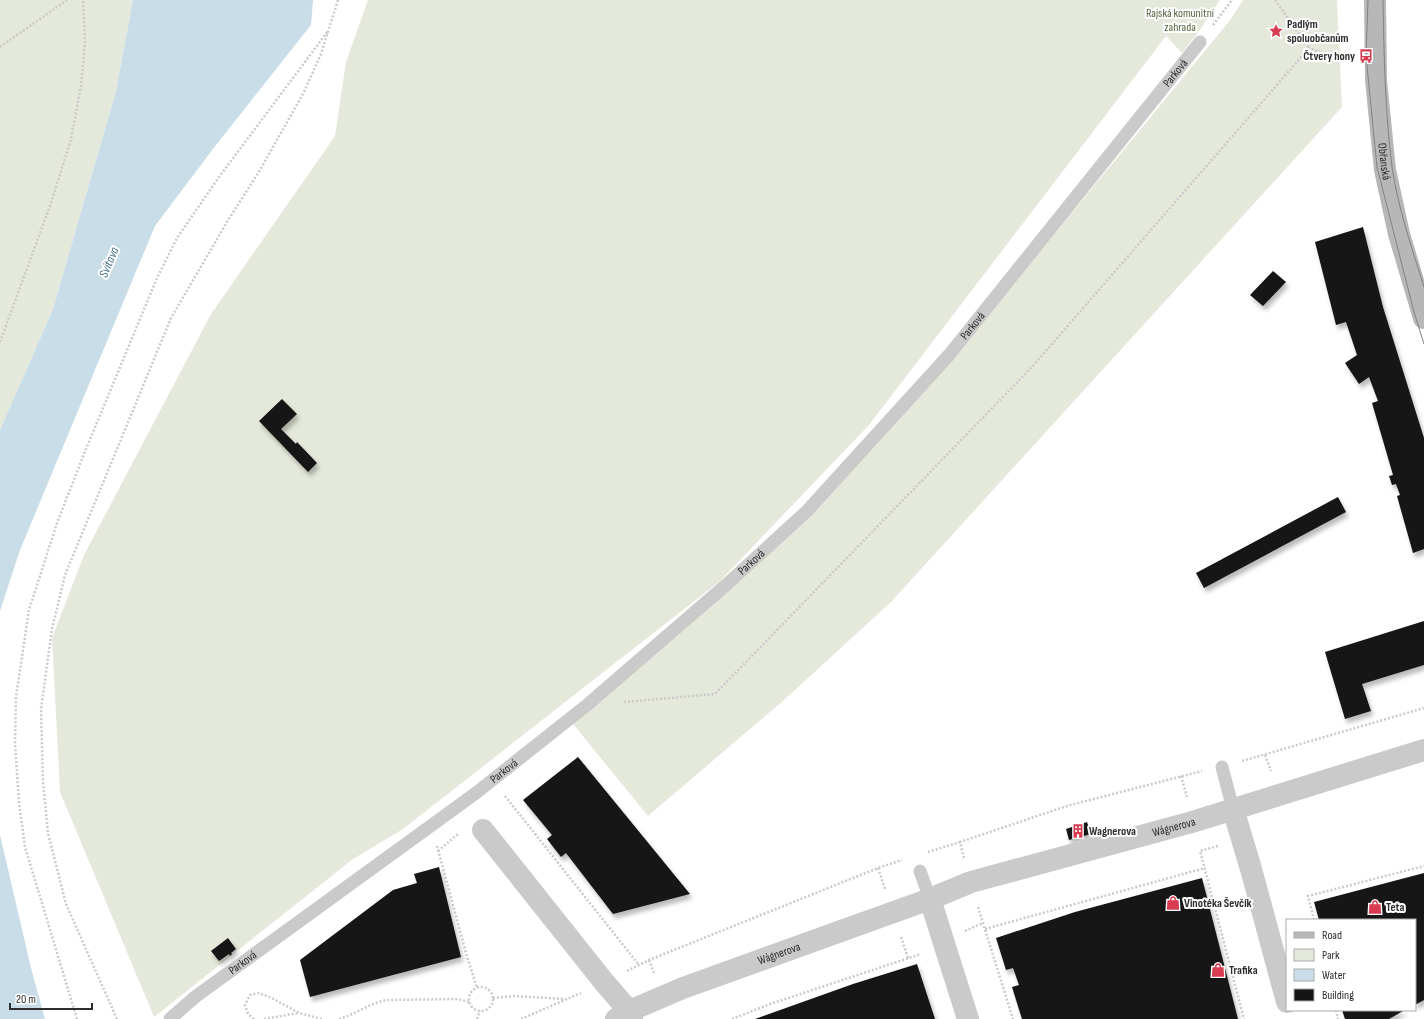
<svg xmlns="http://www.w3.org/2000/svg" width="1424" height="1019" font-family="'Sofia Sans Condensed',sans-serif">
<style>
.green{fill:#e4e9db}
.water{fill:#c9dde8}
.building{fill:#141414;filter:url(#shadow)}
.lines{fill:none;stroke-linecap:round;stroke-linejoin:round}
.path{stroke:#cacaca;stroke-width:2.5;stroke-dasharray:2 2;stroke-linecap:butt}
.service{stroke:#cacaca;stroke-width:13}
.minor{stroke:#cacaca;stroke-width:22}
.secondary{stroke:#b7b7b7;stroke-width:22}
.tram{stroke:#828282;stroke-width:1}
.labels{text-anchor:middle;stroke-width:4;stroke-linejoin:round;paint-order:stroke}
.park-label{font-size:12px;fill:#52643e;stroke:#fff}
.poi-label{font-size:12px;font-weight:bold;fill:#2d2d2d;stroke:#fff;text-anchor:start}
.street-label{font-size:12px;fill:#2d2d2d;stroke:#fff}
.water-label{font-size:13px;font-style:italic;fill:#427088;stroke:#fff}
</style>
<defs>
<filter id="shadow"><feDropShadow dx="2.5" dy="4.5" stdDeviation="2" flood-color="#0004"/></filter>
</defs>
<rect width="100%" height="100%" fill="#fff"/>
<g class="green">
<polygon points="0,0 133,0 116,91 53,309 0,430"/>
<polygon points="368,0 1220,0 1199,31 1182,53 1166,36 869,425 720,581 403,829 353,859 154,1017 60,792 52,638 84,555 211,314 335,136 346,62"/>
<polygon points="1243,0 1337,0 1342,107 891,602 784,700 648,816 573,724 812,515 955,355 1231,19"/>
</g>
<g class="water">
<polygon points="133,0 313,0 311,25 216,145 155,226 20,550 0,611 0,430 53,309 116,91"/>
<polygon points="0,835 32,972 45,1019 0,1019"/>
</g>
<g class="building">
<polygon points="1363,227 1383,307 1424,438 1424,549 1413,553 1397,496 1400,495 1396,484 1392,485 1389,476 1393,475 1372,403 1378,401 1369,377 1359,384 1345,363 1357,355 1346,322 1336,325 1315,242"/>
<polygon points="1273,271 1286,282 1263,306 1250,295"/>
<polygon points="282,399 297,414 281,429 296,444 297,442 317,463 308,472 259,421"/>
<polygon points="1338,497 1346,512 1204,588 1196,573"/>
<polygon points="1424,621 1424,665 1362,684 1371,711 1345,719 1325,652"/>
<polygon points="578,757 690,894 613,914 566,853 561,857 547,839 552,835 523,800"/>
<polygon points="1087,822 1091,834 1069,840 1066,829"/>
<polygon points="439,867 461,957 310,997 300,960 393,890 417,883 414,874"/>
<polygon points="1424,873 1424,1000 1415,1005 1415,920 1319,920 1314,902"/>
<polygon points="1202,878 1238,1019 1022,1019 1012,987 1019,985 1013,968 1006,970 996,938 1075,912"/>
<polygon points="228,938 236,949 231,953 232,954 230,956 229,954 219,961 211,951"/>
<polygon points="917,964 935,1019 755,1019 853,984"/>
<polygon points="1342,1010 1405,1010 1389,1019 1345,1019"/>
</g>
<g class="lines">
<g class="path">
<polyline points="1275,0 1309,48"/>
<polyline points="1213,25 1232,0"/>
<polyline points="0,47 67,0"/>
<polyline points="0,342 51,203 71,139 81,86 85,43 83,0"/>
<polyline points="624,702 715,694 1032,367 1309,48 1343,61"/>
<polyline points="1265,755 1271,771"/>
<polyline points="1242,761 1424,708"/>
<polyline points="1181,776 1187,797"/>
<polyline points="505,796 639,965"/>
<polyline points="437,846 466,953 477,988"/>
<polyline points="1218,846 1200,851 1244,1019"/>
<polyline points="438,851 458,834"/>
<polyline points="928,852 960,842"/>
<polyline points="964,858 960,842 1067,806 1202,771"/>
<polyline points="878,868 885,889"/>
<polyline points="978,907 1013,1019"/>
<polyline points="1314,920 1308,896 1424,866"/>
<polyline points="985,929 1205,868"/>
<polyline points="965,931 983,923"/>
<polyline points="901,937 908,958"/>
<polyline points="649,960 654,973"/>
<polyline points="627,971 649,960 878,868 902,860"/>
<circle cx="481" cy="999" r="12"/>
<polyline points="493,998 514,996 565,999"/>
<polyline points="1336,1010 1338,1019"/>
<polyline points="77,1019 25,847 19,803 15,743 16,697 29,610 57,523 84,454 157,278 177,238 219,177 328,31"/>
<polyline points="117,1019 66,904 48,833 43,782 41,709 52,629 65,575 171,318 227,222 260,170 304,92 321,54 338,0"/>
<polyline points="254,1019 248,1014 245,1005 250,995 259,993 272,998 299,1013 322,1019"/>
<polyline points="264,1019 298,1013"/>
<path d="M339,1019C356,1014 370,1003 387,1000L458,999L469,1002"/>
<polyline points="477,1019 480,1011"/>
<polyline points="521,1019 581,993"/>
<polyline points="732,1019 770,1004 921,954"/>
</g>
<g class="service">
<polyline points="1222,767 1233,809"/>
<polyline points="920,871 930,899"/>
<path id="s1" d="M170,1019L195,997L476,793L587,705L726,585L807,511L949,355L1200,42"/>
</g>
<g class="minor">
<polyline points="1233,809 1251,869 1287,1002"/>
<polyline points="483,830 604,982 629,1011 632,1019"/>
<polyline points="930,899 968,1019"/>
<path id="s2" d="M616,1019L629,1011L683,988L930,899L971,882L1192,822L1424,750"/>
</g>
<path class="secondary" id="s3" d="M1375,0L1376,80L1385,170L1399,234L1424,318"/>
<g class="tram">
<polyline points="1368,0 1366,56 1377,167 1414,312 1424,344"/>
<path d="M1383,0C1384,56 1385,111 1392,167C1398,208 1412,248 1424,287"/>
</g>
</g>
<defs>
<symbol id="sight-bare" viewBox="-9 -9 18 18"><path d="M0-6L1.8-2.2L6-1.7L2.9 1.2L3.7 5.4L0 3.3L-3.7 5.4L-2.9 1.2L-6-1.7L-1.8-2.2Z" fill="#d73c50" stroke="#fff" stroke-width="2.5" paint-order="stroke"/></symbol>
<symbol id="bus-bare" viewBox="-9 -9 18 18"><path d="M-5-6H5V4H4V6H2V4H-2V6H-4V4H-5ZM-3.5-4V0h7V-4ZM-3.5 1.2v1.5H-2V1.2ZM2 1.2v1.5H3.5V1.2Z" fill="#d73c50" stroke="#fff" stroke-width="2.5" paint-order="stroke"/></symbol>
<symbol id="building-bare" viewBox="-9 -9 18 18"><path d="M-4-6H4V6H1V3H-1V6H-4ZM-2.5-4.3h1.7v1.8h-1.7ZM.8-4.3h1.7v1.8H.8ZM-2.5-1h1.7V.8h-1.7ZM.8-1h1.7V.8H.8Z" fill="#d73c50" stroke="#fff" stroke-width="2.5" paint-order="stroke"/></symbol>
<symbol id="shop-bare" viewBox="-9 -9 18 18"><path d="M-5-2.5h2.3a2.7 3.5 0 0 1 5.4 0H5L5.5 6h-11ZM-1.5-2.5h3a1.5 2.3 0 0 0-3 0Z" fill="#d73c50" stroke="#fff" stroke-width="2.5" paint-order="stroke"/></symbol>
</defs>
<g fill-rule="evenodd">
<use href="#sight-bare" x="1266" y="21" width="20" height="20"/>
<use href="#bus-bare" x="1356" y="46" width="20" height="20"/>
<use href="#building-bare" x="1068" y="821" width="20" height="20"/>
<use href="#shop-bare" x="1163" y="893" width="20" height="20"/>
<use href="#shop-bare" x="1365" y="897" width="20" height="20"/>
<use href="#shop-bare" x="1208" y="960" width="20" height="20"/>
</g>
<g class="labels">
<g class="park-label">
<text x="1180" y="17">Rajská komunitní<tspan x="1180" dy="14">zahrada</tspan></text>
</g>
<g class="poi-label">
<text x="1287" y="28">Padlým<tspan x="1287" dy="14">spoluobčanům</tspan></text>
<text x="1355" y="60" text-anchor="end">Čtvery hony</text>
<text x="1089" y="835">Wagnerova</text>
<text x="1184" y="907">Vinotéka Ševčík</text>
<text x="1386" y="911">Teta</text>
<text x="1229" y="974">Trafika</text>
</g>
<g class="street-label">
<text dy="4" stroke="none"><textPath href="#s1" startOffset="1388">Parková</textPath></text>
<text dy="4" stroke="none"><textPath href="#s3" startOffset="162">Obřanská</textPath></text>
<text dy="4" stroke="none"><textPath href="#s1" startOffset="1064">Parková</textPath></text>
<text dy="4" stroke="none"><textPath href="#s1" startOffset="740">Parková</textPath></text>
<text dy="4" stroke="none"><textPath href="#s1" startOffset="416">Parková</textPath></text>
<text dy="4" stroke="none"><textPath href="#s2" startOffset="591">Wágnerova</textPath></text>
<text dy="4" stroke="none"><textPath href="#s2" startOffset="176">Wágnerova</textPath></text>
<text dy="4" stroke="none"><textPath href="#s1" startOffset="92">Parková</textPath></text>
</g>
<g class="water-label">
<text transform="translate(108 262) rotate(-67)" y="5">Svitava</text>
</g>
</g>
<rect x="1286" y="919" width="130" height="92" fill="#ffffff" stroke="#ababab"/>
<rect x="1294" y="932" width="20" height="6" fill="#b7b7b7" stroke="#ababab"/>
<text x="1322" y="939" font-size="12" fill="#2d2d2d">Road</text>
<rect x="1294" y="949" width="20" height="12" fill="#e4e9db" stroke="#ababab"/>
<text x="1322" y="959" font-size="12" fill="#2d2d2d">Park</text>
<rect x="1294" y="969" width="20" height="12" fill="#c9dde8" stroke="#ababab"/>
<text x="1322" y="979" font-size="12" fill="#2d2d2d">Water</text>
<rect x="1294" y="989" width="20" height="12" fill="#141414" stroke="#ababab"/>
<text x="1322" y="999" font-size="12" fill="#2d2d2d">Building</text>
<path d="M10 1003v6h82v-6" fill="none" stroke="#2d2d2d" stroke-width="2"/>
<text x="16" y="1003" font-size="12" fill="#2d2d2d" stroke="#ffffff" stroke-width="3" paint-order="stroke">20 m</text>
</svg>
